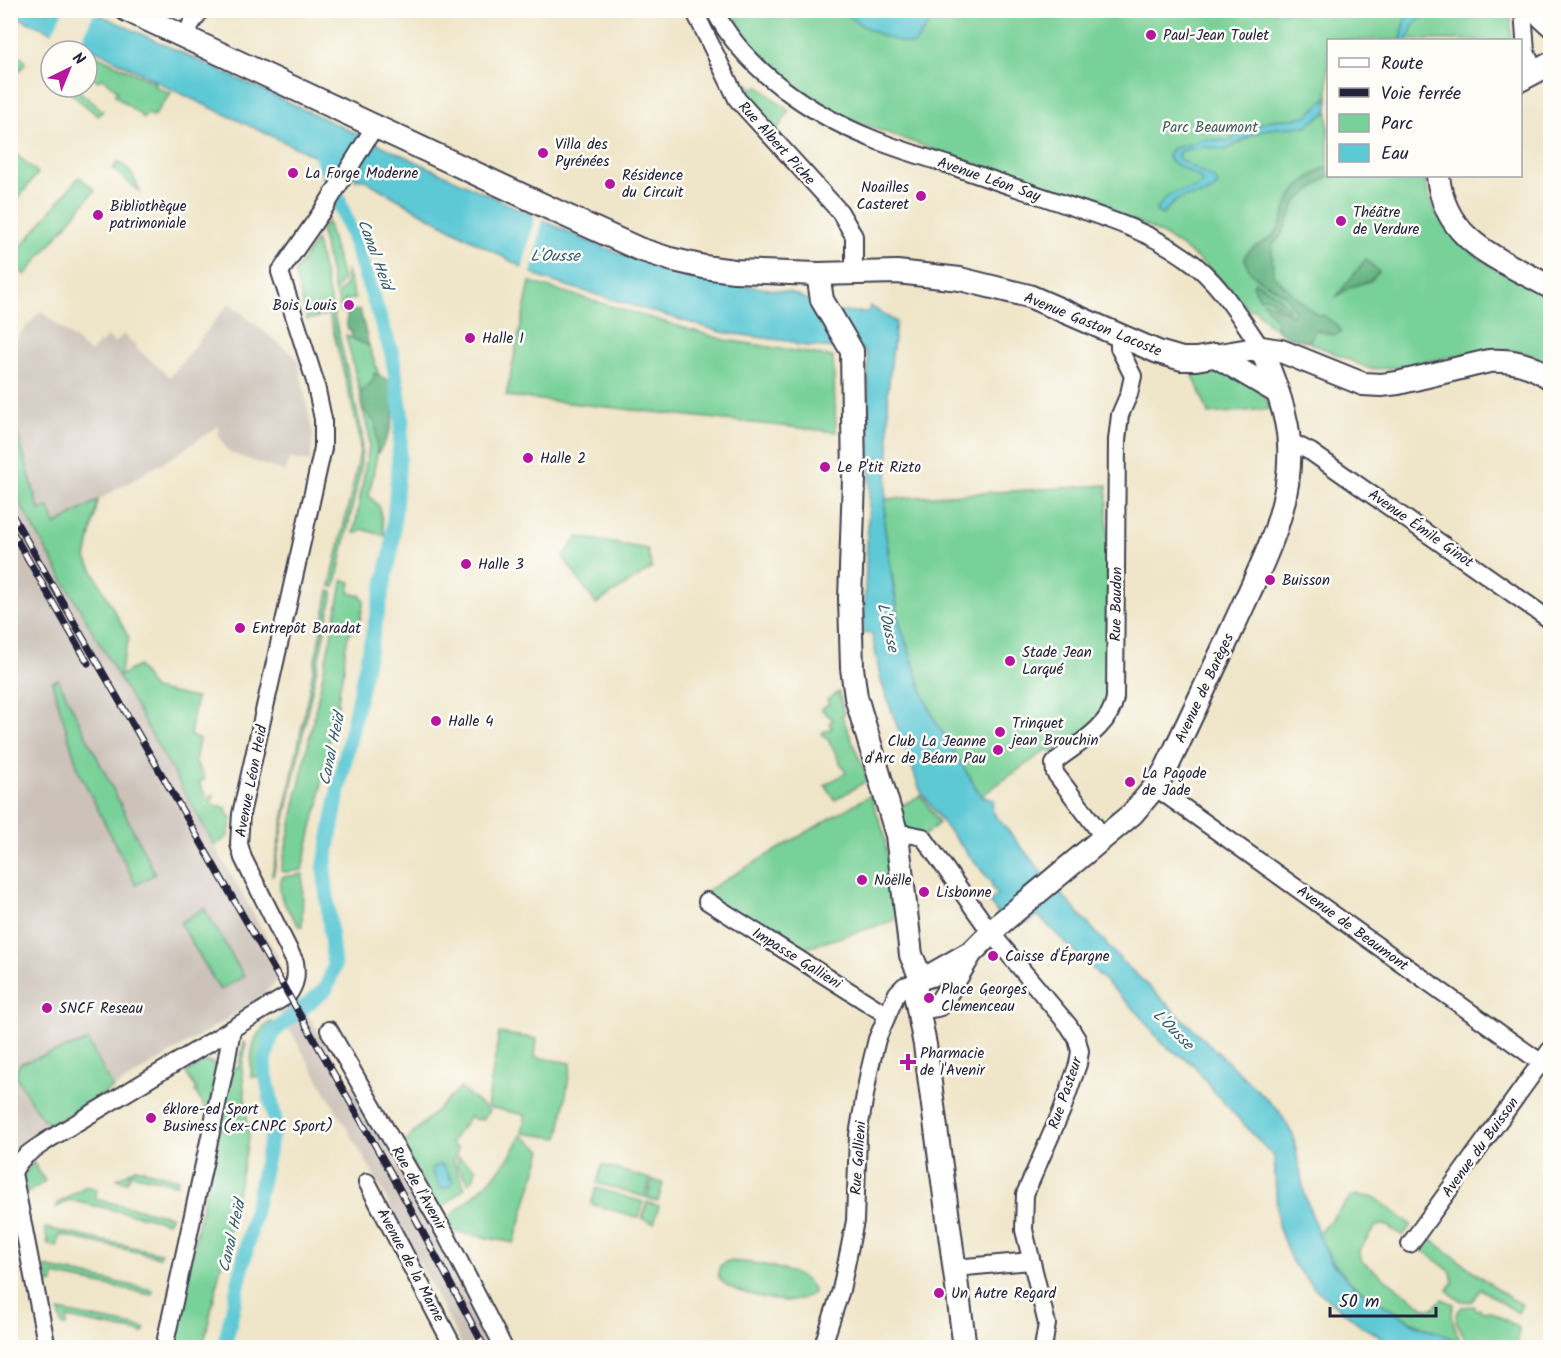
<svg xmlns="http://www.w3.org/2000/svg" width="1561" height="1358" font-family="Kalam,sans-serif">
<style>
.industrial{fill:#ccc2b9}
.green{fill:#78d198;stroke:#4d7a6a;stroke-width:1.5}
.forest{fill:#62b380;stroke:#426a5e;stroke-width:1.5}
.water{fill:#5dc9d5;stroke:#407688;stroke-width:1.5}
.pier{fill:#efe5c8}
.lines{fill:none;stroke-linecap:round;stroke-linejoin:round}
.canal{stroke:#5dc9d5;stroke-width:15}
.street-casing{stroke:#413f50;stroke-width:20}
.secondary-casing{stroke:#413f50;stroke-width:26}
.street{stroke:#fff;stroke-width:16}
.secondary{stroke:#fff;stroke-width:22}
.rail-casing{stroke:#22223b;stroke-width:7}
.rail{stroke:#fdfcf7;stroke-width:4.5;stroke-dasharray:14;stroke-linecap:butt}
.poi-dot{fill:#b5179e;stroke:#fdfcf7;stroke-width:2}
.labels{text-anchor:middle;stroke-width:5;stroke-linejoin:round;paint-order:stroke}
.poi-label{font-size:15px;fill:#22223b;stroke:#fdfcf7;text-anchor:start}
.park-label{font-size:15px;fill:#405f5c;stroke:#fdfcf7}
.street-label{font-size:15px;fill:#22223b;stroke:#fdfcf7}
.water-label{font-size:16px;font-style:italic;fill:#375c71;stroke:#fdfcf7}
</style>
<rect width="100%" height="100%" fill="#fdfcf7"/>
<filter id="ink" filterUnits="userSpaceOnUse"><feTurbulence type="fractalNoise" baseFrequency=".0167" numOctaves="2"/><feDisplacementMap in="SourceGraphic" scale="12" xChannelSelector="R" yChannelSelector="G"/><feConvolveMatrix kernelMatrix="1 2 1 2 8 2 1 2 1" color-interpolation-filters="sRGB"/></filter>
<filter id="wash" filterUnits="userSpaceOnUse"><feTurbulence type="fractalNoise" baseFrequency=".008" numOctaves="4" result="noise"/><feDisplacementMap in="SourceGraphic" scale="24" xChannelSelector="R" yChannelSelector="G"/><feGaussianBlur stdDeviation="1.35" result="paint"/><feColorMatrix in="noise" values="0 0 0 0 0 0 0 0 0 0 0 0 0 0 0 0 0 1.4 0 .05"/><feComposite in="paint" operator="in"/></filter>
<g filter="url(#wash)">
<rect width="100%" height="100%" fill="#efe5c8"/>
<g class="industrial">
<polygon points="229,303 297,358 313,434 310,462 289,458 285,472 228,452 218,434 218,426 176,455 55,525 39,510 11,406 10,345 41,311 91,353 99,342 101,344 107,336 115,343 123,334 137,346 136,348 170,377"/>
<polygon points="10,488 278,957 278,962 281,969 279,979 256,1001 11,1151"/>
<polygon points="299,1000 370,1118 489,1332 493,1347 463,1347 375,1177 280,1013"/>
</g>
<g class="green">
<path d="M724,11H1511V40H1328V176H1425C1430,243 1500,269 1550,299V363L1525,352L1491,349L1394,368L1370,369L1309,342L1287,336L1268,323L1253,308L1249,311C1218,273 1179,238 1132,220L845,118L809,99L755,55Z"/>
<polygon points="10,49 24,59 25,64 15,75 11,76 11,71 15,66 11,63"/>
<polygon points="87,51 155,83 154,86 171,93 153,117 148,113 144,118 115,95 118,91 102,78 98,81 87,72"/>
<polygon points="747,83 754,89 758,86 789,111 776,132 741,94"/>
<polygon points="71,87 74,87 103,111 98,116 68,91"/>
<polygon points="11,150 38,173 11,207"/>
<path d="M118,162C130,167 136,181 140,192L113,169Z"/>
<polygon points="79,177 95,190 25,275 11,263 11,259"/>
<polygon points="327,221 343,279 335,293 321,231"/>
<polygon points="316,240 362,432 361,467 335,587 330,586 357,468 360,450 359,433 329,314 307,320 295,273"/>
<polygon points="346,269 355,299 344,300 346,310 341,312 337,295 346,285"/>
<polygon points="530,282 725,340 833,357 836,432 506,396"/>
<polygon points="346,335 369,346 379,375 374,373 373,381 360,393"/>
<path d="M1221,365C1236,374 1268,391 1270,409L1209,414L1192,373L1202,366Z"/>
<polygon points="362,408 376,423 377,454 369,496 379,506 385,536 362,529 358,533 354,533 369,446 369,433"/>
<polygon points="14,420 39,510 49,507 55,525 98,500 86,558 129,638 119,676 138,666 153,689 196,698 190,736 199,739 195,761 205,779 199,783 207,798 214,795 211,805 227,808 226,812 232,818 228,836 215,846 11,488 11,422"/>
<polygon points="1107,485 1108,588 1107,705 1090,726 1052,753 1048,749 981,796 935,721 924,696 900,625 884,523 886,499"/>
<polygon points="578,537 647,549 652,568 596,604 563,557"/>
<polygon points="343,580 351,582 349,593 361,596 364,601 358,628 349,633 345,650 344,670 340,686 337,710 329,731 327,758 323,767 319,805 316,811 302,870 285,872 281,871"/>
<polygon points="329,591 333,592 273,875 272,875"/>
<polygon points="58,679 155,874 136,885 79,772 52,682"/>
<polygon points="839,692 844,714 842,716 868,780 835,800 825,785 846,773 827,738 825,738 822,733 832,728 829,723 833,720 821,709 829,704 827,700"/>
<polygon points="870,795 884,833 895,920 794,952 701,894"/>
<polygon points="921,795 939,823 925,835 905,829 899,807"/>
<path d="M303,874L302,926H299C291,913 272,893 283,877Z"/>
<polygon points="204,908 244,976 220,990 180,923"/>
<path d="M272,1021L276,1028C265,1037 261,1062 264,1076L251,1077C251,1053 250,1035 272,1021Z"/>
<polygon points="499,1033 537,1039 535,1057 571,1063 559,1138 522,1133 525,1115 487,1107"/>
<polygon points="88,1041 113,1088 53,1125 44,1120 34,1107 16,1076 18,1067 21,1063"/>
<polygon points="244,1042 246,1044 242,1069 249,1139 203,1347 171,1348 233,1067 238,1068"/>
<polygon points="205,1061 219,1065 209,1111 206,1110 195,1091 197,1090 186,1073"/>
<polygon points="460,1088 489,1111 482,1120 478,1118 476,1120 470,1116 450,1144 458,1149 453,1161 465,1188 439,1210 403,1148 408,1138"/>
<path d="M521,1135L542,1150L514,1243L451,1231L445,1221C473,1195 507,1171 521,1135Z"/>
<polygon points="458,1157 476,1169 473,1179 469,1183 457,1165"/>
<polygon points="33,1162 45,1181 26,1194 23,1176"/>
<polygon points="602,1165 650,1179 645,1197 597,1183"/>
<polygon points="136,1168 178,1179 177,1184 131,1174 127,1182 117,1179"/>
<polygon points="652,1180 663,1183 658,1201 647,1198"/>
<polygon points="86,1186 97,1189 94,1199 170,1216 168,1222 69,1200 56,1208 58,1203"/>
<polygon points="596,1188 643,1202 639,1218 591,1204"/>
<path d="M1356,1195L1376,1198L1411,1225L1403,1236L1386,1225L1376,1226L1359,1250L1360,1260L1425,1308H1433L1442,1299L1454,1304L1451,1316L1460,1341C1404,1321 1340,1293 1318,1234L1350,1198Z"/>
<polygon points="647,1202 659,1206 654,1223 642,1219"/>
<polygon points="45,1228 161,1253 160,1257 60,1235 57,1247 48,1244"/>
<path d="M1429,1238L1511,1299L1522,1304L1518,1313L1481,1289L1472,1301C1461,1303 1455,1299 1448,1290L1453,1282L1451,1272L1421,1249Z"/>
<path d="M728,1261C749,1262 808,1268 814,1292C807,1297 800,1300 792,1301C778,1302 720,1292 718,1274C718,1271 720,1268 721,1265Z"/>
<polygon points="45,1267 153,1290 152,1295 54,1275 53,1283 48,1284"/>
<polygon points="1474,1306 1476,1310 1480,1309 1482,1312 1490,1311 1519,1328 1517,1347 1467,1342 1457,1323 1456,1314 1462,1307"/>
<polygon points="59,1311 145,1328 144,1333 67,1318 66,1326 62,1326"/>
</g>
<g class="forest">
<path d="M1328,166L1329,176L1296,202L1281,236L1272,245L1273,275L1313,312L1320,316L1323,315L1339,327L1341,332L1334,335L1315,330L1309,342L1287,336L1277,330L1276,320L1263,302H1267L1291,315L1295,310C1291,305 1288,299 1284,295C1270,282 1255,284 1246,263C1239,249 1268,244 1276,233C1282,224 1284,213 1288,203C1296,185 1312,174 1328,166Z"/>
<polygon points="1366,259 1379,272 1370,281 1350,287 1335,298"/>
<polygon points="1255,282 1277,295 1290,309 1288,311 1266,297 1260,299 1253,285"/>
<polygon points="360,310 369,346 353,339 351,331 347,328 347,312"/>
<path d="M374,373L392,382C395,410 395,431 377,454L376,423L362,408L360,393L373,381Z"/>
</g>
<g class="water">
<polygon points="10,11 92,11 583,239 637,260 718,282 790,292 811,301 820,312 868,312 870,306 896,322 888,389 889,453 884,523 892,579 900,625 924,696 935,721 981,796 994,800 992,811 1044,875 1121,960 1279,1111 1293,1135 1305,1196 1322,1243 1332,1263 1354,1286 1414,1324 1460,1341 1514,1347 1398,1347 1363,1327 1313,1287 1292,1262 1278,1226 1274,1157 1215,1093 1193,1064 1162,1044 1140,1015 1037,915 1028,923 1023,919 1007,925 989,902 997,895 991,886 992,883 945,826 920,790 881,681 872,634 863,633 870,479 868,358 864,350 797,345 794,342 721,332 544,279 413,208 363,179 355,180 357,176 173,90 100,52 11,15"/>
<path d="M843,11H920L932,19L914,45C887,40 863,29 843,11Z"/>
<polygon points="1411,11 1430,11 1413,25 1408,40 1401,40 1406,17"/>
<path d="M1328,96V111L1306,126L1268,129L1254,134L1226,150L1205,147L1188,149L1179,152L1178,157L1182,161L1215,179L1218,184C1211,199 1192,193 1179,199C1172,202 1167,209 1162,215L1156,211C1175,181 1182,198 1202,184L1200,178L1170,161L1168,156L1172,149L1204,139L1230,141L1240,132L1271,120L1292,119L1308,115Z"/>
<polygon points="440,1164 441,1166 443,1165 453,1182 451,1186 441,1189 432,1172 433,1168"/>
</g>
<g class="pier">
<polygon points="99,10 103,13 93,15 79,47 51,35 63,11"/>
<polygon points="535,215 543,219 531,274 522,271"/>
</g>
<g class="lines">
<polyline class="canal" points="224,1348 275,1121 264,1065 272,1033 326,989 334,967 324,869 339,787 392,547 402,418 392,354 353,238 316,141"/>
</g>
</g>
<g filter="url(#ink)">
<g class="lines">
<defs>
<g id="street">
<polyline points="694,10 737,99 840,212 854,236 854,272"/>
<path d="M714,10C746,71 811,114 873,139C897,149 922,156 946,164C986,178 1026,191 1067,205C1109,219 1150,232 1186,258C1218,280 1240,317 1261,348"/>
<polyline points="1523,10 1526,52 1535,72"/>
<polyline points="1533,10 1540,19 1550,28"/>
<polyline points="186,37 191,24 201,10"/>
<polyline points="1289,441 1311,452 1550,620"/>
<polyline points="1155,787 1550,1069"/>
<polyline points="897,835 908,834 923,837 991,933 1069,1026 1077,1039 1080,1051 1078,1064 1062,1110 1025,1194 1024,1230 1047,1324 1043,1348"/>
<path d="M1104,838L1055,773L1054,764L1057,760C1079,743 1110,727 1115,698L1117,440L1120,415L1129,394L1133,376L1119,348V333"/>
<polyline points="707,901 887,1015"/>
<polyline points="329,1030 446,1235 504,1348"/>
<polyline points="367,1182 454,1348"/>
<polyline points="1410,1244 1550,1050"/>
<polyline points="955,1268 1031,1261"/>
<path d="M47,1348L13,1173C20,1156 34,1150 48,1140L288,995C296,984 297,975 295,962L243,858L239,844L241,814L323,448V419L315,381L280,272L325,207L375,126"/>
<polyline points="164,1348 226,1063 232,1029"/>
<polyline points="822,1348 841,1290 855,1221 858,1135 869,1072 877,1039 897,993 904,986 917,982"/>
</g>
<g id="secondary">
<path d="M127,10L560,213L639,249L670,259L704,267L734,271L818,274L897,272L960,279L1029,296L1158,352L1182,359H1196L1261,348L1281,351L1363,384L1381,385L1398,383L1489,361C1513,360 1531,364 1550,378"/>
<polyline points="1520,80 1550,64"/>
<path d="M1438,176C1445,243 1499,258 1550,287"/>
<polyline points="818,274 822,300 852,351 854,479 850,599 852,668 856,697 897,835 911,955 921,978"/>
<polyline points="1214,355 1277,392"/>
<path d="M916,998C923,1007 930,1008 940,1004L971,953L1002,922L1132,814L1155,787L1166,769C1189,721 1212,673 1234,625C1260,568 1293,509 1289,444C1288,414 1272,376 1261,348"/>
<polyline points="965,1348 925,1045 915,993 917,982 921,978 931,975 968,954"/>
</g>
</defs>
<use href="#street" class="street-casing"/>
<use href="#secondary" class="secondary-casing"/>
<use href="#street" class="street"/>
<use href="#secondary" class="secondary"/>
<defs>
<g id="rail">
<polyline points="10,511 391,1173 485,1348"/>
<polyline points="10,528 88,663"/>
</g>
</defs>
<use href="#rail" class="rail-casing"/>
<use href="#rail" class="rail"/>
</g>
</g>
<g class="poi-dot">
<circle cx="1151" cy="35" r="6"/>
<circle cx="543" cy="153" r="6"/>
<circle cx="293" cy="173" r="6"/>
<circle cx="610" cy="184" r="6"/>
<circle cx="921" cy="196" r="6"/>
<circle cx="98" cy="215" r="6"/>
<circle cx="1341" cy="221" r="6"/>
<circle cx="349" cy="305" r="6"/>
<circle cx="470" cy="338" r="6"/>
<circle cx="528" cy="458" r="6"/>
<circle cx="825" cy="467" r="6"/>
<circle cx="466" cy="564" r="6"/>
<circle cx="1270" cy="580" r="6"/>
<circle cx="240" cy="628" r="6"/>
<circle cx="1010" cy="661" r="6"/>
<circle cx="436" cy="721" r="6"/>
<circle cx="1000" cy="732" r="6"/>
<circle cx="998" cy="750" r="6"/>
<circle cx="1130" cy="782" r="6"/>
<circle cx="862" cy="880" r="6"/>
<circle cx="924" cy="892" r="6"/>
<circle cx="993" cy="956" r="6"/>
<circle cx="929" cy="998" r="6"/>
<circle cx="47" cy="1008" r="6"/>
<path d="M905 1053h6v6h6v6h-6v6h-6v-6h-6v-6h6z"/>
<circle cx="151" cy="1118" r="6"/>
<circle cx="939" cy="1293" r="6"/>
</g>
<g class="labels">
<g class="poi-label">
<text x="1163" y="40">Paul-Jean Toulet</text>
<text x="555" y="149">Villa des<tspan x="555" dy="17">Pyrénées</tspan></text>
<text x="305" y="178">La Forge Moderne</text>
<text x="622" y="180">Résidence<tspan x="622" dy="17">du Circuit</tspan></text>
<text x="909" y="192" text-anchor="end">Noailles<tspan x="909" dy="17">Casteret</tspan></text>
<text x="110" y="211">Bibliothèque<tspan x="110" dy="17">patrimoniale</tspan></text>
<text x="1353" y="217">Théâtre<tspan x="1353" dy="17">de Verdure</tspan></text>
<text x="337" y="310" text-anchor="end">Bois Louis</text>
<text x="482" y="343">Halle 1</text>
<text x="540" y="463">Halle 2</text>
<text x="837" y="472">Le P'tit Rizto</text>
<text x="478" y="569">Halle 3</text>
<text x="1282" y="585">Buisson</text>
<text x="252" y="633">Entrepôt Baradat</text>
<text x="1022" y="657">Stade Jean<tspan x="1022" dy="17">Larqué</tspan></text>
<text x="448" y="726">Halle 4</text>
<text x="1012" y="728">Trinquet<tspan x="1012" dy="17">jean Brouchin</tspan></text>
<text x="986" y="746" text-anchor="end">Club La Jeanne<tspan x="986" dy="17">d'Arc de Béarn Pau</tspan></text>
<text x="1142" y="778">La Pagode<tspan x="1142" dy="17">de Jade</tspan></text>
<text x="874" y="885">Noëlle</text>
<text x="936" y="897">Lisbonne</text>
<text x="1005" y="961">Caisse d'Épargne</text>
<text x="941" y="994">Place Georges<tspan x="941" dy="17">Clemenceau</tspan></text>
<text x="59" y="1013">SNCF Reseau</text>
<text x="920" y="1058">Pharmacie<tspan x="920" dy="17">de l'Avenir</tspan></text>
<text x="163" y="1114">éklore-ed Sport<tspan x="163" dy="17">Business (ex-CNPC Sport)</tspan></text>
<text x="951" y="1298">Un Autre Regard</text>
</g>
<g class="park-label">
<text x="1210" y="132">Parc Beaumont</text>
</g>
<g class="street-label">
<text transform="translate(777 143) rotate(48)" y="5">Rue Albert Piche</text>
<text transform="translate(989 179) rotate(19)" y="5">Avenue Léon Say</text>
<text transform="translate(1093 324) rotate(22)" y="5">Avenue Gaston Lacoste</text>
<text transform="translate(1421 528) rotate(35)" y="5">Avenue Émile Ginot</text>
<text transform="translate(1116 604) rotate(-89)" y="5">Rue Baudon</text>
<text transform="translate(1204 688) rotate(-65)" y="5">Avenue de Barèges</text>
<text transform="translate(251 781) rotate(-79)" y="5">Avenue Léon Heid</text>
<text transform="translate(1353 928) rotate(36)" y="5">Avenue de Beaumont</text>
<text transform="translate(797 958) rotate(32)" y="5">Impasse Gallieni</text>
<text transform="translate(1065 1093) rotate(-71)" y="5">Rue Pasteur</text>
<text transform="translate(1480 1147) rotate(-54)" y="5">Avenue du Buisson</text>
<text transform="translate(858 1158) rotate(-86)" y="5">Rue Gallieni</text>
<text transform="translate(419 1188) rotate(60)" y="5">Rue de l'Avenir</text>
<text transform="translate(411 1265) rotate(62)" y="5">Avenue de la Marne</text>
</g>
<g class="water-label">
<text transform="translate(376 254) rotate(70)" y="6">Canal Heïd</text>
<text x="555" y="261">L'Ousse</text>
<text transform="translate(889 627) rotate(77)" y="6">L'Ousse</text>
<text transform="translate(331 749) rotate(-78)" y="6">Canal Heïd</text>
<text transform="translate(1174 1029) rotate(45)" y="6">L'Ousse</text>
<text transform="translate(231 1236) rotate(-77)" y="6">Canal Heïd</text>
</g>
</g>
<rect width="1561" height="1358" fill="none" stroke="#fdfcf7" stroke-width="36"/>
<rect x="1327" y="39" width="195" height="138" fill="#fdfcf7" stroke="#a5a5ac" stroke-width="1.5"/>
<rect x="1339" y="58" width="30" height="9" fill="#ffffff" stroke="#a5a5ac" stroke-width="1.5"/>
<text x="1381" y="69" font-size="18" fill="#22223b">Route</text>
<rect x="1339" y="88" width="30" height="9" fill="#22223b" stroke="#a5a5ac" stroke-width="1.5"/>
<text x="1381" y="99" font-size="18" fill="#22223b">Voie ferrée</text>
<rect x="1339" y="114" width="30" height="18" fill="#78d198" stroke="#a5a5ac" stroke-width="1.5"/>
<text x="1381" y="129" font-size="18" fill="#22223b">Parc</text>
<rect x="1339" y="144" width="30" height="18" fill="#5dc9d5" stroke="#a5a5ac" stroke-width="1.5"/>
<text x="1381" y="159" font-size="18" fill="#22223b">Eau</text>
<g transform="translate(69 69) rotate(43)"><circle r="28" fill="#fdfcf7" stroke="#a5a5ac" stroke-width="1.5"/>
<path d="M0-4.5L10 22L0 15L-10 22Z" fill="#b5179e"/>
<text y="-9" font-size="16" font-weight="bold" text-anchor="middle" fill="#22223b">N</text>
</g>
<path d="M1330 1307v9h106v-9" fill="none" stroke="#22223b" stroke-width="3"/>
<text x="1339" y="1307" font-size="18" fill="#22223b" stroke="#fdfcf7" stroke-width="4.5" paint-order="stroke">50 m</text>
</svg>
